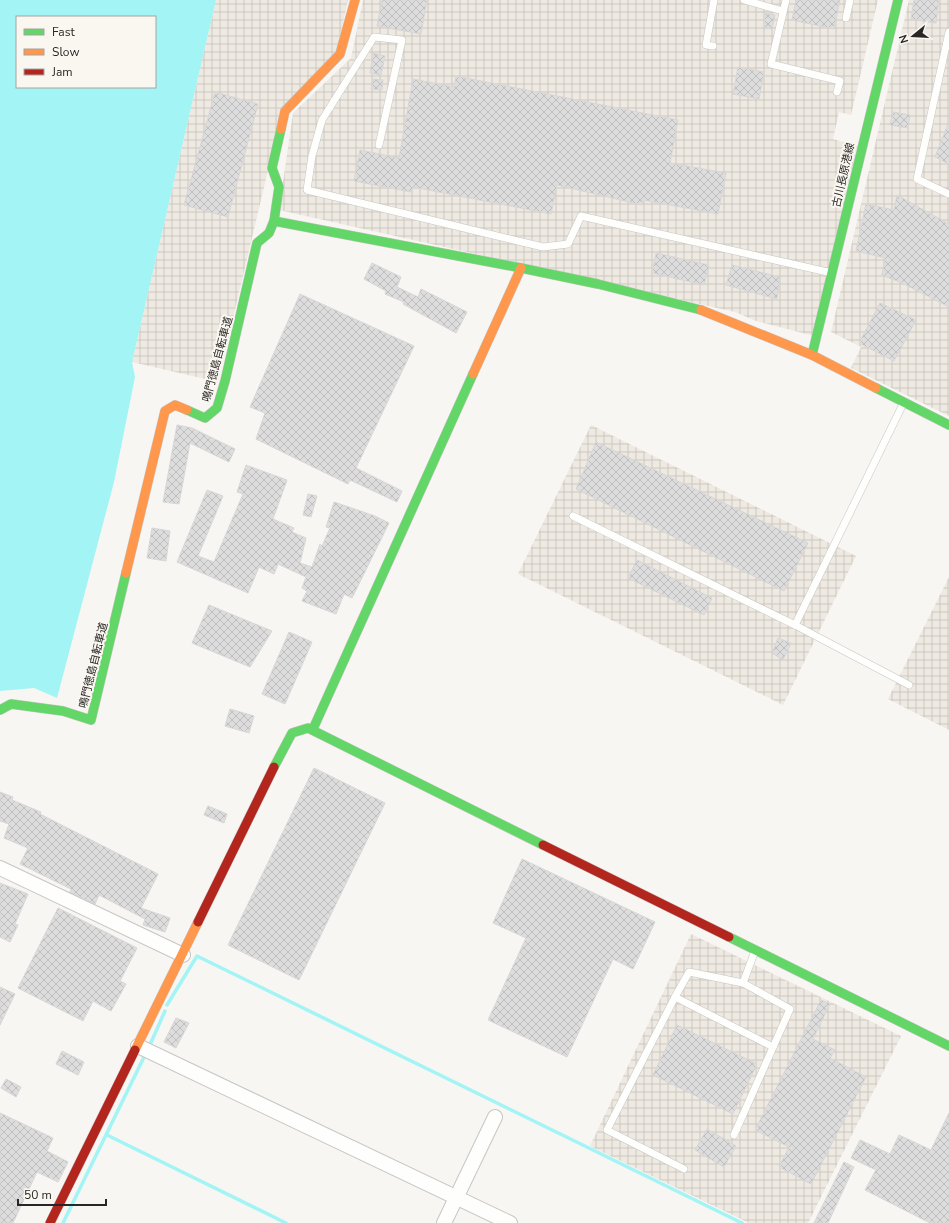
<svg xmlns="http://www.w3.org/2000/svg" width="949" height="1223" font-family="'Nunito Sans','Noto Sans JP',sans-serif">
<style>
.industrial{fill:url(#industrial-grid)}
.water{fill:#a3f4f4;fill-rule:evenodd}
.lines{fill:none;stroke-linecap:round;stroke-linejoin:round}
.stream{stroke:#a3f4f4;stroke-width:3.5}
.building{fill:url(#building-cross-hatch);stroke:#d8d6d6}
.lane-casing{stroke:#c8c6c4;stroke-width:8}
.street-casing{stroke:#c8c6c4;stroke-width:16}
.fast-casing{stroke:#c8c6c4;stroke-width:10}
.slow-casing{stroke:#c8c6c4;stroke-width:10}
.jam-casing{stroke:#c8c6c4;stroke-width:10}
.lane{stroke:#fefefd;stroke-width:7}
.street{stroke:#fefefd;stroke-width:14}
.fast{stroke:#63d668;stroke-width:9}
.slow{stroke:#ff974d;stroke-width:9}
.jam{stroke:#b3261e;stroke-width:9}
.labels{text-anchor:middle;stroke-width:4;stroke-linejoin:round;paint-order:stroke}
.street-label{font-size:11px;fill:#292725;stroke:#faf7f1}
</style>
<defs>
<pattern id="industrial-grid" width="8" height="8" patternUnits="userSpaceOnUse"><rect width="8" height="8" fill="#eee9e1"/><path d="M0 4h8M4 0v8" fill="none" stroke="#ccc8c1"/></pattern>
<pattern id="building-cross-hatch" width="8" height="8" patternUnits="userSpaceOnUse"><rect width="8" height="8" fill="#dedddd"/><path d="M0 0l8 8M0 8l8-8" fill="none" stroke="#bebebe"/></pattern>
</defs>
<rect width="100%" height="100%" fill="#f8f6f3"/>
<g class="industrial">
<polygon points="216,0 348,0 337,50 281,115 218,382 132,362"/>
<polygon points="363,0 878,0 851,115 839,112 833,139 857,146 814,336 756,321 735,312 279,210 293,113 351,58"/>
<polygon points="909,0 949,0 949,416 851,368 861,347 831,332"/>
<polygon points="591,425 856,556 783,705 518,574"/>
<polygon points="949,577 949,730 888,699"/>
<polygon points="691,934 901,1036 808,1223 749,1223 590,1146"/>
</g>
<path class="water" d="M0,0H216L132,362L135,377L114,482L57,698L34,688L0,691ZM17,17H155V87H17Z"/>
<g class="lines">
<g class="stream">
<polyline points="167,1005 197,956 742,1223"/>
<polyline points="149,1047 165,1011"/>
<polyline points="107,1135 286,1223"/>
<polyline points="63,1223 146,1053"/>
</g>
</g>
<g class="building">
<polygon points="382,0 427,0 421,34 377,26"/>
<polygon points="796,0 840,0 834,29 792,20"/>
<polygon points="914,0 939,0 936,23 911,19"/>
<polygon points="766,13 775,15 772,29 763,27"/>
<polygon points="373,53 385,56 381,75 370,73"/>
<polygon points="738,67 764,72 759,99 733,94"/>
<polygon points="456,76 678,120 670,163 726,173 718,214 643,200 642,205 557,185 551,214 413,187 411,192 354,181 360,150 399,158 413,79 454,87"/>
<polygon points="373,79 383,80 382,90 371,89"/>
<polygon points="215,92 258,104 228,217 184,205"/>
<polygon points="893,112 910,115 908,128 890,125"/>
<polygon points="948,124 949,124 949,164 935,157"/>
<polygon points="897,195 949,224 949,307 902,283 882,275 885,258 856,251 866,204 894,210"/>
<polygon points="656,253 709,265 704,285 652,273"/>
<polygon points="372,263 401,277 397,287 418,297 421,289 467,312 456,333 403,304 404,302 385,294 386,291 364,279"/>
<polygon points="732,265 780,277 777,299 726,285"/>
<polygon points="300,294 414,346 356,468 402,491 397,502 350,480 348,484 256,439 265,413 250,407"/>
<polygon points="880,303 916,320 894,361 859,343"/>
<polygon points="177,425 192,428 235,449 229,462 190,443 179,504 163,502"/>
<polygon points="596,442 808,543 784,591 576,489"/>
<polygon points="246,465 287,480 273,519 294,528 292,532 306,538 300,563 312,567 320,544 322,546 330,528 326,527 334,502 375,516 389,523 352,598 344,594 336,614 302,601 307,591 302,588 306,577 278,564 274,574 259,567 248,593 177,562 207,490 223,496 198,556 214,562 243,494 237,492"/>
<polygon points="308,494 317,496 311,517 303,515"/>
<polygon points="152,528 170,531 166,561 147,558"/>
<polygon points="637,560 712,598 704,615 628,578"/>
<polygon points="209,605 272,631 250,667 192,643"/>
<polygon points="289,632 312,642 285,704 262,694"/>
<polygon points="778,638 791,643 783,660 772,653"/>
<polygon points="230,709 254,716 249,733 225,726"/>
<polygon points="314,768 385,803 299,980 228,945"/>
<polygon points="0,792 13,797 12,800 41,812 40,814 158,874 141,908 170,918 165,932 143,925 145,919 99,895 95,904 70,892 71,889 20,864 28,848 4,838 9,824 0,821"/>
<polygon points="208,806 227,814 224,823 204,815"/>
<polygon points="522,859 655,922 633,969 613,959 567,1057 488,1020 526,938 493,923"/>
<polygon points="0,883 28,894 15,924 18,925 10,942 0,937"/>
<polygon points="58,908 137,948 120,981 126,984 111,1011 93,1001 83,1021 18,988"/>
<polygon points="0,987 15,994 0,1025"/>
<polygon points="821,1000 830,1004 813,1039 835,1050 830,1058 866,1077 811,1184 779,1167 789,1147 755,1130"/>
<polygon points="176,1018 189,1023 176,1048 164,1042"/>
<polygon points="677,1025 757,1064 733,1114 653,1075"/>
<polygon points="62,1051 84,1062 78,1075 56,1064"/>
<polygon points="6,1079 21,1087 16,1097 1,1088"/>
<polygon points="0,1113 53,1138 47,1151 68,1162 58,1182 37,1172 13,1223 0,1223"/>
<polygon points="949,1113 949,1223 930,1223 865,1190 876,1170 851,1158 860,1140 890,1154 899,1135 931,1150"/>
<polygon points="707,1129 736,1146 724,1167 695,1150"/>
<polygon points="844,1162 854,1167 828,1223 814,1223"/>
</g>
<g class="lines">
<defs>
<g id="lane">
<polyline points="744,0 783,11"/>
<polyline points="786,0 771,64 840,81 837,92"/>
<polyline points="846,18 850,0"/>
<polyline points="949,32 917,179 949,194"/>
<polyline points="713,46 706,45 714,0"/>
<polyline points="379,145 402,40 374,37 322,120 312,156 307,190 543,247 568,244 581,216 832,273"/>
<polyline points="573,516 795,625 904,402"/>
<polyline points="795,625 909,685"/>
<polyline points="743,983 689,972 675,997 773,1047"/>
<polyline points="675,997 607,1130 684,1169"/>
<polyline points="734,1135 790,1009 743,983 755,951"/>
</g>
<g id="street">
<polyline points="0,868 183,955"/>
<polyline points="138,1046 510,1223"/>
<polyline points="444,1223 495,1117"/>
</g>
<g id="fast">
<polyline points="274,221 521,268 598,284 701,310"/>
<polyline points="812,355 898,0"/>
<polyline points="876,388 949,425"/>
<polyline points="187,410 205,418 217,408 225,381 257,243 269,233 274,221 279,187 272,168 281,129"/>
<polyline points="0,710 11,704 63,711 91,720 126,573"/>
<polyline points="313,729 473,374"/>
<polyline points="274,767 292,733 308,728 543,845"/>
<polyline points="729,937 949,1046"/>
</g>
<g id="slow">
<polyline points="281,129 285,111 340,54 355,0"/>
<polyline points="701,310 812,355 876,388"/>
<polyline points="473,374 521,268"/>
<polyline points="126,573 165,411 175,405 187,410"/>
<polyline points="135,1050 198,922"/>
</g>
<g id="jam">
<polyline points="543,845 729,937"/>
<polyline points="198,922 274,767"/>
<polyline points="50,1223 135,1050"/>
</g>
</defs>
<use href="#lane" class="lane-casing"/>
<use href="#street" class="street-casing"/>
<use href="#fast" class="fast-casing"/>
<use href="#slow" class="slow-casing"/>
<use href="#jam" class="jam-casing"/>
<use href="#lane" class="lane"/>
<use href="#street" class="street"/>
<use href="#fast" class="fast"/>
<use href="#slow" class="slow"/>
<use href="#jam" class="jam"/>
</g>
<g class="labels">
<g class="street-label">
<text transform="translate(843 175) rotate(-77)" y="4">古川長原港線</text>
<text transform="translate(217 359) rotate(-75)" y="4">鳴門徳島自転車道</text>
<text transform="translate(93 665) rotate(-76)" y="4">鳴門徳島自転車道</text>
</g>
</g>
<rect x="16" y="16" width="140" height="72" fill="#faf7f1" stroke="#a6a49f"/>
<rect x="24" y="29" width="20" height="6" fill="#63d668" stroke="#a6a49f"/>
<text x="52" y="36" font-size="12" fill="#292725">Fast</text>
<rect x="24" y="49" width="20" height="6" fill="#ff974d" stroke="#a6a49f"/>
<text x="52" y="56" font-size="12" fill="#292725">Slow</text>
<rect x="24" y="69" width="20" height="6" fill="#b3261e" stroke="#a6a49f"/>
<text x="52" y="76" font-size="12" fill="#292725">Jam</text>
<g transform="translate(913 36) rotate(252)" stroke="#faf7f1" stroke-width="3" paint-order="stroke">
<path d="M0-3L7 15L0 10L-7 15Z" fill="#292725"/>
<text y="-6" font-size="11" font-weight="bold" text-anchor="middle" fill="#292725">N</text>
</g>
<path d="M18 1199v6h88v-6" fill="none" stroke="#292725" stroke-width="2"/>
<text x="24" y="1199" font-size="12" fill="#292725" stroke="#faf7f1" stroke-width="3" paint-order="stroke">50 m</text>
</svg>
